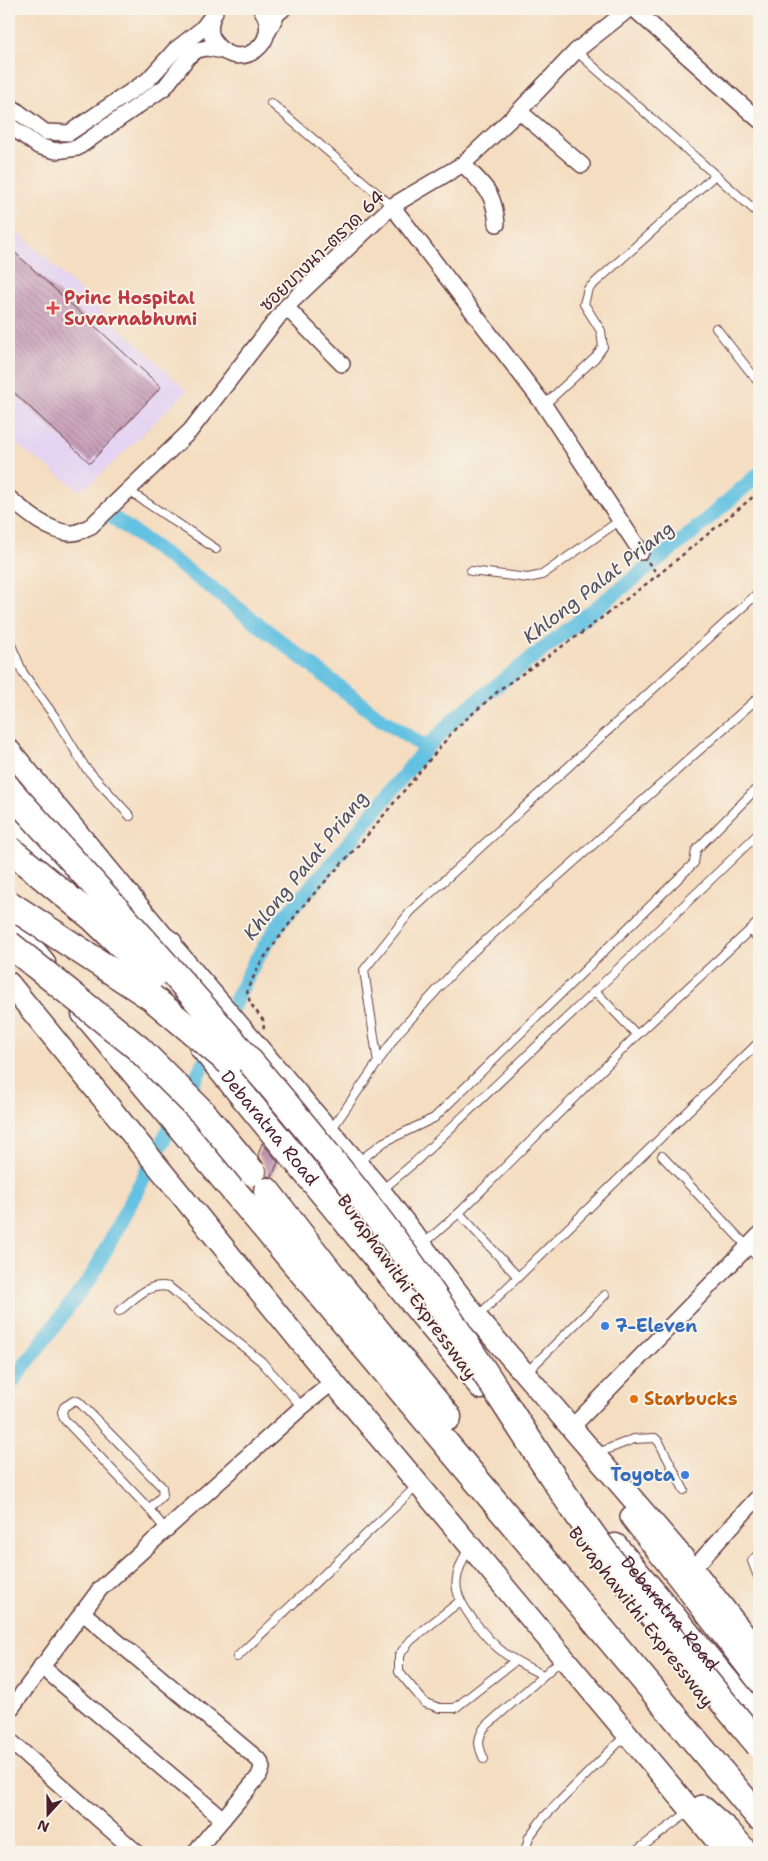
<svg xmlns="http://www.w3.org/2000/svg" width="768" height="1861" font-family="'Shantell Sans','Playpen Sans Thai',sans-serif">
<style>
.built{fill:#e4d3f2}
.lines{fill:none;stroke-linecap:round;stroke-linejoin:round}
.canal{stroke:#63c1e1;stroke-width:15}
.building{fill:url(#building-back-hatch)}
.lane-casing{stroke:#643c41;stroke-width:10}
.street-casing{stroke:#643c41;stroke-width:18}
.secondary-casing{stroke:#643c41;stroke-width:24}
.highway-casing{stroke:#643c41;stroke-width:29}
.path{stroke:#643c41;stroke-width:2.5;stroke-dasharray:4 4;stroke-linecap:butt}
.lane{stroke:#fff;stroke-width:8}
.street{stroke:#fff;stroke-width:15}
.secondary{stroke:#fff;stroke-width:21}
.highway{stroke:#fff;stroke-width:26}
.highway-bridge-casing{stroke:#643c41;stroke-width:29;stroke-linecap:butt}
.highway-bridge{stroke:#fff;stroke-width:26}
.health-dot{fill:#e0444e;stroke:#f7f3e8;stroke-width:2}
.shop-dot{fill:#3f7fe0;stroke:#f7f3e8;stroke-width:2}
.food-dot{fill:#e8710a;stroke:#f7f3e8;stroke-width:2}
.labels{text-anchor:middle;stroke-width:4;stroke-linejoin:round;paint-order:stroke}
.street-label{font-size:18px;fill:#4a1f2b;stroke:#f7f3e8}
.health-label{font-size:18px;font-weight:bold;fill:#be3a42;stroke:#f7f3e8;text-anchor:start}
.shop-label{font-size:18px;font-weight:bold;fill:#366cbe;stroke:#f7f3e8;text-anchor:start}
.food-label{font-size:18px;font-weight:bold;fill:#c56008;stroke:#f7f3e8;text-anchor:start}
.water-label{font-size:19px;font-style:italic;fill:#525062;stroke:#f7f3e8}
</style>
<defs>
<pattern id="building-back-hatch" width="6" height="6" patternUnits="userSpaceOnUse" patternTransform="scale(1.25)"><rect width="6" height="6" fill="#c499b6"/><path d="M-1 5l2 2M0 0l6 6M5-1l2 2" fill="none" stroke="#a17c94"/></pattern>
</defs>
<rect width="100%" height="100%" fill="#f7f3e8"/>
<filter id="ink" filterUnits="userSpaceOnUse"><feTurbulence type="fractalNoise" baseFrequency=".02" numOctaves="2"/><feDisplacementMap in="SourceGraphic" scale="10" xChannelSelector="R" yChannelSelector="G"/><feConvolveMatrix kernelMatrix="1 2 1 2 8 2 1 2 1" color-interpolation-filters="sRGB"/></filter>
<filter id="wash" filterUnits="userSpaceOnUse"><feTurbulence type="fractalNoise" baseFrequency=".0096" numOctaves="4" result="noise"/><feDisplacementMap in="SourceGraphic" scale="20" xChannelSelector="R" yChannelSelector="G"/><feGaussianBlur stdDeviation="1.12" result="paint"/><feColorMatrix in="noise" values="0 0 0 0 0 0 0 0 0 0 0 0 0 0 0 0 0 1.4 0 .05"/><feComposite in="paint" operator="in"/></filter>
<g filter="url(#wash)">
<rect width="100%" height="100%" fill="#f4ddc0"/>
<polygon class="built" points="9,224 187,391 93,482 79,490 9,439"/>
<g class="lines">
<g class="canal">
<polyline points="108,514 209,586 381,719 426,748"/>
<polyline points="225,1022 255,961 281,921 329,867 426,748 459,715 688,536 759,474"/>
<polyline points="9,1386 92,1276 211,1049"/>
</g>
</g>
<g id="blocks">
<g class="building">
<polygon points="9,247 161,387 90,463 9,388"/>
<polygon points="262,1143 278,1162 272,1177 266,1176 267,1169 258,1155"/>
</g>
</g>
</g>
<g filter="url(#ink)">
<use href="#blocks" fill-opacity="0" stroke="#643c41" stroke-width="1"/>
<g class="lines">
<defs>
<g id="lane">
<polyline points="576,51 759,214"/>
<polyline points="271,103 392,206"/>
<polyline points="716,328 759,383"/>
<polyline points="544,405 595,358 603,347 601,331 584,304 588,289 715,175"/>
<polyline points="129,491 216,549"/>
<polyline points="471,571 528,578 542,575 619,521"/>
<polyline points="9,640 23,673 55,717 85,767 130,816"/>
<polyline points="750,930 759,921"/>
<polyline points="595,991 759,833"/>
<polyline points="378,1063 364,970 411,911 759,592"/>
<polyline points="331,1130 398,1033 467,957 759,697"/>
<polyline points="662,1156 759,1259"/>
<polyline points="9,1158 9,1159"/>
<polyline points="358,1162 384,1142 434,1118 694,863 696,850 759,786"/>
<polyline points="382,1190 415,1162 595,991 637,1035 750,930 759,939"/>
<polyline points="459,1213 518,1277"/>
<polyline points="422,1245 459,1213 637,1035"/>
<path d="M119,1311C135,1299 148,1282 169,1287L261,1361L302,1407"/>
<polyline points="478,1316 759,1042"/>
<polyline points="527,1372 605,1295"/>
<polyline points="595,1454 634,1439 655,1438 659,1442 684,1490"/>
<polyline points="149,1509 163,1495 162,1487 79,1402 75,1400 64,1407 62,1412 64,1419 149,1509 166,1530"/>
<path d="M469,1548C451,1580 452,1593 474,1621C497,1652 509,1658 543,1675"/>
<polyline points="759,1553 752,1561 759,1579"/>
<polyline points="459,1602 411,1640 399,1655 399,1672 425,1703 440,1708 455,1708 515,1661"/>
<polyline points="750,1639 759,1626"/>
<polyline points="237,1657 418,1485"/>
<path d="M484,1759C478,1746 477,1740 484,1728L562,1659"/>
<polyline points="525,1852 529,1837 543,1818 627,1734"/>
<polyline points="635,1852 690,1811"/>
</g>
<g id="street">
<polyline points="634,9 759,120"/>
<path d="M214,14C209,24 209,35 216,44C240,74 284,41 261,9"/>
<polyline points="268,32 277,14 283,9"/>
<polyline points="9,105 45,132 69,133 148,80 175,50 202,29 215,12"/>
<polyline points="519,111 582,165"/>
<polyline points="9,125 38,146 56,151 77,148 165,87 188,57 197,50 207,48 224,51"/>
<path d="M463,164C485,187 494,191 497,224"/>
<polyline points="392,206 544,405 641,552"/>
<polyline points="286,307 342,364"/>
<path d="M9,498C25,511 47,531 69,533C77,534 84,529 91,526L190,431L286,307L392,206L463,164L519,111L576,51L629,9"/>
<polyline points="571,1428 759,1235"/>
<polyline points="693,1569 759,1496"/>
<polyline points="82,1612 260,1761 262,1768 259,1776 195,1852"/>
<polyline points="41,1666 223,1819"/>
<polyline points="9,1711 100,1589 302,1407 333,1382"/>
<polyline points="9,1740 136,1852"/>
</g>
<g id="secondary">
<polyline points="9,750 169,944 380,1191 476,1317 693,1569 759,1653"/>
<polyline points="9,983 333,1382 726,1852"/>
<polyline points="631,1517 759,1682"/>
<polyline points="702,1806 728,1829 748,1852"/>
</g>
<g id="highway">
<polyline points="9,811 83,902"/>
<polyline points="131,918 169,944"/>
<polyline points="9,923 42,963"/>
<polyline points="85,1013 759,1817"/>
<path id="s1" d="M203,1047L482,1386"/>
<polyline points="267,1191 338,1283 448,1417"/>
<path id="s2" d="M615,1547L759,1721"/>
</g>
</defs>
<use href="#lane" class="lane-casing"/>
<use href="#street" class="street-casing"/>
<use href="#secondary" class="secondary-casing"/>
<use href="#highway" class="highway-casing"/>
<g class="path">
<polyline points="648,562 658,575"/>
<polyline points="264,1029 263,1020 250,1003 247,990 261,962 301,908 364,839 455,729 503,687 583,632 658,575 759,492"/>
</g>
<use href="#lane" class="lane"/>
<use href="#street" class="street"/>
<use href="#secondary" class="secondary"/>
<use href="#highway" class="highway"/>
<defs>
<g id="highway-bridge">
<path d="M9,790C134,929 261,1067 376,1216C451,1314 512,1418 581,1519C636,1598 698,1672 759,1745"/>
<polyline points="9,849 93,918 153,976"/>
<polyline points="9,904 151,997 229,1062"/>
<polyline points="9,944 138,1048 204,1114 252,1172"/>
</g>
</defs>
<use href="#highway-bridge" class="highway-bridge-casing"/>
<use href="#highway-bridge" class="highway-bridge"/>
</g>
</g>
<path class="health-dot" d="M50.5 300.5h5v5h5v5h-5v5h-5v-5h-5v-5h5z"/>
<g class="shop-dot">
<circle cx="605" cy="1326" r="5"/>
<circle cx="685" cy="1475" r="5"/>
</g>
<circle class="food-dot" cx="634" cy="1399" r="5"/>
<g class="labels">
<g class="street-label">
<text transform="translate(322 251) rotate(-44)" y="6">ซอยบางนา-ตราด 64</text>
<text dy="6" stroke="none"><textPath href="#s1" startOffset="105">Debaratna Road</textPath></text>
<text transform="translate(407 1287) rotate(54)" y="6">Buraphawithi Expressway</text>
<text dy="6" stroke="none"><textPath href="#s2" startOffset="86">Debaratna Road</textPath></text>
<text transform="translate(641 1617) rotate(52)" y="6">Buraphawithi Expressway</text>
</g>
<g class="health-label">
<text x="64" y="304">Princ Hospital<tspan x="64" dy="21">Suvarnabhumi</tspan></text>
</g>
<g class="shop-label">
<text x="615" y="1332">7-Eleven</text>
<text x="675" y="1481" text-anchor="end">Toyota</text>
</g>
<g class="food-label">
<text x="644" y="1405">Starbucks</text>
</g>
<g class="water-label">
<text transform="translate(598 582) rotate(-38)" y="7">Khlong Palat Priang</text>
<text transform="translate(305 865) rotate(-51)" y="7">Khlong Palat Priang</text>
</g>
</g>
<rect width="768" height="1861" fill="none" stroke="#f7f3e8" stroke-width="30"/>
<g transform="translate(48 1814) rotate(201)" stroke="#f7f3e8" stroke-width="4" paint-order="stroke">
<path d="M0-4L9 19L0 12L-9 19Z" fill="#4a1f2b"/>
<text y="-8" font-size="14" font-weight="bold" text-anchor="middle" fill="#4a1f2b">N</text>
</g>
</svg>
